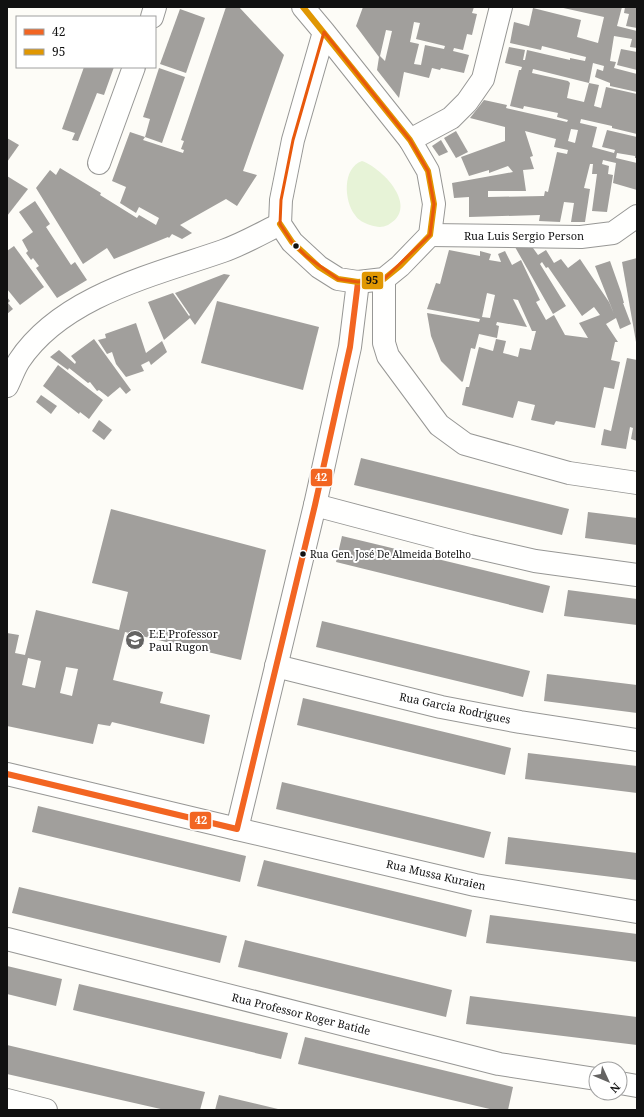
<svg xmlns="http://www.w3.org/2000/svg" width="644" height="1117" font-family="'Noto Serif',serif">
<style>
.green{fill:#e7f3d7}
.building{fill:#a19f9c;fill-rule:evenodd}
.lines{fill:none;stroke-linecap:round;stroke-linejoin:round}
.minor-casing{stroke:#979795;stroke-width:24}
.tertiary-casing{stroke:#979795;stroke-width:24}
.minor{stroke:#fffffe;stroke-width:22}
.tertiary{stroke:#fffffe;stroke-width:22}
.bus-1-casing{stroke:#fff;stroke-width:9}
.bus-2-casing{stroke:#fff;stroke-width:9}
.bus-1{stroke:#f26522;stroke-width:6}
.bus-2{stroke:#e09702;stroke-width:6}
.marked{fill:none;stroke:#e8590c;stroke-width:3;stroke-linejoin:round}
.bus-dot{fill:#111;stroke:#fff;stroke-width:1.5}
.labels{text-anchor:middle;stroke-width:4;stroke-linejoin:round;paint-order:stroke}
.bus-label{font-size:10px;fill:#111;stroke:#fff;text-anchor:start}
.street-label{font-size:11px;fill:#111;stroke:#fff}
.poi-label{font-size:11px;fill:#111;stroke:#fff;text-anchor:start}
.line-badge{stroke:#fff;stroke-width:1.5}
.badge-label{font-size:11px;text-anchor:middle;font-weight:bold;fill:#fff}
.pale-badge-label{font-size:11px;text-anchor:middle;font-weight:bold;fill:#111}
</style>
<rect width="100%" height="100%" fill="#fdfcf7"/>
<path class="green" d="M362,161C384,169 420,208 388,225C382,228 376,227 370,225C364,223 358,220 355,215C344,201 342,168 362,161Z"/>
<g class="building">
<polygon points="226,7 239,7 284,55 243,171 257,175 237,206 226,199 180,225 192,233 182,239 172,234 169,238 168,237 114,259 107,248 83,264 36,188 50,170 56,175 60,168 101,193 100,195 137,218 139,215 156,225 159,218 139,207 136,213 120,203 126,187 112,181 130,132 145,137 143,140 183,153 184,150 181,149 184,141 181,140"/>
<path d="M363,7H474L472,13L477,14L472,35L467,34L463,50L454,48L453,51L469,55L464,73L441,68L440,70L432,68L429,78L404,72L399,98L377,70L379,57L356,26ZM414,22L420,23L416,39L445,46L444,49L425,45L421,65L414,64L419,44L410,42ZM386,30L392,31L385,61L380,56Z"/>
<path d="M559,7H622L617,26L637,31V48L630,47L632,39L614,36L610,61L616,62L614,68L637,74V92L610,86V83L595,77L597,69L603,71L604,66L593,63L589,83L599,85L594,106L601,108L606,87L637,94V134L612,128V126L581,119L580,123L597,127L592,147L614,153L615,150L602,147L607,130L637,137V158H635V156L617,153L616,158L637,163V190L613,183L616,163L603,160L602,164L609,166L608,174L613,175L607,212L592,211L597,174H592L593,164H590L584,188L590,189L585,222H571L574,203L564,202L560,222L539,221L540,215L469,217V197L454,198L452,183L513,172L508,166L489,173V170L469,176L461,157L505,141V127L470,118L484,100L507,105L506,108L567,122L568,120L557,117L558,113L524,106L523,109L510,106L519,70H521L522,67L505,63L509,47L525,50L523,60H525L527,50L570,60V58L585,61L586,57L542,46L541,50L510,43L514,22L529,26L533,8L581,20L577,37L598,43L604,17ZM533,69L589,83L584,102L567,98L570,83L568,81L532,73ZM571,129L578,130L575,143L568,141ZM525,131L556,139L554,147L568,150L567,154L557,152L548,192L545,191L544,196L488,197V191H526L523,170L534,169L530,157L533,156Z"/>
<polygon points="625,7 637,7 637,28 626,26 629,14 624,13"/>
<polygon points="180,9 205,18 186,73 160,64"/>
<polygon points="621,49 637,52 637,70 617,65"/>
<polygon points="84,67 114,67 104,95 97,93 78,141 72,140 75,133 62,129"/>
<polygon points="159,68 185,77 162,143 145,137 150,119 143,117"/>
<polygon points="456,131 468,152 456,158 444,138"/>
<polygon points="7,138 19,145 7,162"/>
<polygon points="441,140 448,152 439,156 432,146"/>
<polygon points="7,176 28,189 7,216"/>
<polygon points="35,201 50,224 46,227 71,265 75,262 87,280 57,298 36,268 39,266 33,258 31,260 26,253 28,251 22,240 33,232 19,212"/>
<polygon points="14,246 44,287 20,305 7,289 7,251"/>
<path d="M515,247L533,248L538,255L546,250L554,263L561,259L568,268L580,259L609,302L614,314L595,266L610,261L621,292L624,303H623L631,324L620,329L616,318L606,324L618,342H615L611,360L620,362L614,389L604,387L595,428L556,421L554,425L531,420L535,405L518,401L513,418L462,405L466,387H469L479,347L493,351L496,339L506,341L503,353L518,357L520,348L531,350L536,331H532L518,300L513,299L527,327L497,322L496,325L499,326L497,338L479,334L475,349L471,348L463,381L462,382L441,361L431,336L427,313L479,322L480,319L427,309L436,283L440,284L449,250L480,256V251L491,254L489,260L501,262L498,254L505,251L512,265L521,260L540,300L536,302L546,320L554,315L565,335L588,338L579,323L600,315L594,307L582,316L548,267L546,268L542,262L540,264L566,306L553,314ZM487,293L495,295L490,318L482,317Z"/>
<polygon points="637,258 637,341 636,342 622,262"/>
<polygon points="224,274 230,275 195,325 190,318 164,340 148,302 173,293 189,316 190,315 175,293"/>
<polygon points="7,297 10,301 8,303 13,309 7,314"/>
<polygon points="217,301 319,327 303,390 201,363"/>
<polygon points="136,323 146,353 162,341 167,352 151,365 149,361 141,365 144,371 126,377 116,364 112,352 107,354 98,340 106,338 105,334"/>
<polygon points="94,339 131,390 126,394 120,387 108,397 99,390 97,391 90,382 88,383 69,368 68,370 50,357 59,350 75,364 76,362 71,356"/>
<polygon points="627,358 637,360 637,441 631,439 633,428 630,427 626,449 601,445 604,429 611,431"/>
<polygon points="58,365 103,400 89,419 80,412 79,414 43,386"/>
<polygon points="41,395 57,406 51,414 36,402"/>
<polygon points="99,420 112,430 104,440 92,431"/>
<polygon points="361,458 569,509 562,535 354,485"/>
<path d="M111,509L266,550L241,660L125,632L113,680L163,692L160,703L210,715L204,744L112,722L110,726L98,724L93,744L7,726V633L19,635L15,653L25,655L36,610L119,630L128,592L92,583ZM28,658L41,661L35,688L22,685ZM66,667L78,669L72,696L60,693Z"/>
<polygon points="588,512 637,518 637,545 585,538"/>
<polygon points="342,536 550,586 543,613 336,562"/>
<polygon points="568,590 637,599 637,625 564,616"/>
<polygon points="322,621 530,671 523,697 316,647"/>
<polygon points="547,674 637,685 637,713 544,701"/>
<polygon points="303,698 511,748 505,775 297,725"/>
<polygon points="528,753 637,766 637,793 525,779"/>
<polygon points="282,782 491,832 484,858 276,809"/>
<polygon points="38,806 246,856 240,882 32,832"/>
<polygon points="508,837 637,853 637,880 505,864"/>
<polygon points="264,860 472,910 466,937 257,886"/>
<polygon points="19,887 227,936 220,963 12,913"/>
<polygon points="490,915 637,934 637,962 486,943"/>
<polygon points="245,940 452,990 446,1017 238,967"/>
<polygon points="7,966 62,979 56,1006 7,994"/>
<polygon points="79,984 288,1033 281,1059 73,1010"/>
<polygon points="470,996 637,1017 637,1045 466,1024"/>
<polygon points="305,1037 513,1087 508,1110 494,1110 298,1064"/>
<polygon points="7,1045 205,1092 200,1110 165,1110 7,1074"/>
<polygon points="219,1095 278,1109 278,1110 215,1110"/>
</g>
<g class="lines">
<defs>
<g id="minor">
<polyline points="152,17 155,7"/>
<polyline points="410,140 451,118 467,102 483,79 501,7"/>
<polyline points="99,163 134,67"/>
<polyline points="430,235 581,237 613,233 637,216"/>
<path d="M7,386C11,378 14,369 19,361C62,296 154,275 223,251C243,244 262,233 280,224"/>
<polyline points="315,505 470,546 535,561 637,575"/>
<polyline points="276,666 441,707 520,722 637,740"/>
<polyline points="7,774 237,829 315,505 350,347 358,282"/>
<polyline points="237,829 475,885 637,912"/>
<polyline points="7,939 499,1064 596,1079"/>
<polyline points="620,1083 637,1086"/>
<polyline points="7,1100 46,1110"/>
</g>
<g id="tertiary">
<polyline points="303,7 324,32 410,140 428,171 434,204 430,235 400,266 384,279 358,282 338,279 319,267 292,242 280,224 281,200 293,140 324,32"/>
<polyline points="384,279 384,343 388,356 439,425 465,444 569,473 637,483"/>
</g>
</defs>
<use href="#minor" class="minor-casing"/>
<use href="#tertiary" class="tertiary-casing"/>
<use href="#minor" class="minor"/>
<use href="#tertiary" class="tertiary"/>
<defs>
<polyline id="bus-1" points="7,774 237,829 315,505 350,347 358,282"/>
<polyline id="bus-2" points="280,224 292,242 319,267 338,279 358,282 384,279 400,266 430,235 434,204 428,171 410,140 303,7"/>
</defs>
<use href="#bus-1" class="bus-1-casing"/>
<use href="#bus-2" class="bus-2-casing"/>
<use href="#bus-1" class="bus-1"/>
<use href="#bus-2" class="bus-2"/>
</g>
<path class="marked" d="M324,32L410,140L428,171L434,204L430,235L384,279L358,282L338,279L306,256L292,242L280,224L281,200L293,140Z"/>
<defs>
<symbol id="school-disc" viewBox="-11 -11 22 22"><circle r="9.5" fill="#646362" stroke="#fff"/><path d="M0-5L7-2L0 1L-7-2ZM-4 1L0 2.5L4 1V4Q0 6-4 4Z" fill="#fff"/></symbol>
</defs>
<g fill-rule="evenodd">
<use href="#school-disc" x="124" y="629" width="22" height="22"/>
</g>
<g class="bus-dot">
<circle cx="296" cy="246" r="3.5"/>
<circle cx="303" cy="554" r="3.5"/>
</g>
<g class="labels">
<g class="bus-label">
<text x="310" y="558">Rua Gen. José De Almeida Botelho</text>
</g>
<g class="street-label">
<text x="524" y="240">Rua Luis Sergio Person</text>
<text transform="translate(455 708) rotate(12)" y="4">Rua Garcia Rodrigues</text>
<text transform="translate(436 875) rotate(13)" y="4">Rua Mussa Kuraien</text>
<text transform="translate(301 1014) rotate(14)" y="4">Rua Professor Roger Batide</text>
</g>
<g class="poi-label">
<text x="149" y="638">E.E Professor<tspan x="149" dy="13">Paul Rugon</tspan></text>
</g>
</g>
<g class="line-badge">
<rect x="361" y="271" width="23" height="19" rx="4" fill="#e09702"/>
<rect x="310" y="468" width="23" height="19" rx="4" fill="#f26522"/>
<rect x="189" y="811" width="23" height="19" rx="4" fill="#f26522"/>
</g>
<g class="badge-label">
<text x="321" y="481">42</text>
<text x="201" y="824">42</text>
</g>
<g class="pale-badge-label">
<text x="372" y="284">95</text>
</g>
<rect width="644" height="1117" fill="none" stroke="#111111" stroke-width="16"/>
<rect x="16" y="16" width="140" height="52" fill="#ffffff" stroke="#a0a0a0"/>
<rect x="24" y="29" width="20" height="6" fill="#f26522" stroke="#a0a0a0"/>
<text x="52" y="36" font-size="12" fill="#111111">42</text>
<rect x="24" y="49" width="20" height="6" fill="#e09702" stroke="#a0a0a0"/>
<text x="52" y="56" font-size="12" fill="#111111">95</text>
<g transform="translate(608 1081) rotate(134)"><circle r="19" fill="#ffffff" stroke="#a0a0a0"/>
<path d="M0-3L7 15L0 10L-7 15Z" fill="#646362"/>
<text y="-6" font-size="11" font-weight="bold" text-anchor="middle" fill="#111111">N</text>
</g>
</svg>
